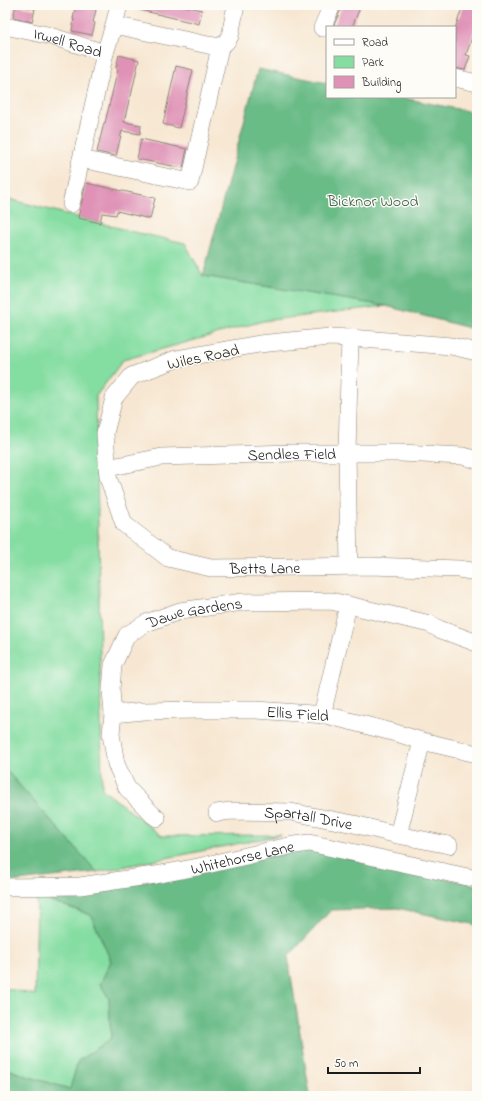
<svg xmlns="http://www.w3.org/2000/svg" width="482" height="1101" font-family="'Indie Flower',sans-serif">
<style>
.green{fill:#84dda1;stroke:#507c5e}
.forest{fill:#6bbc87;stroke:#446c52}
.building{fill:#df92b6}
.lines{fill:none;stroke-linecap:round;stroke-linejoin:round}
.minor-casing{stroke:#8a8277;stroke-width:18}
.minor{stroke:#fff;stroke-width:17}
.labels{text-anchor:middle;stroke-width:3;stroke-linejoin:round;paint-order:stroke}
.street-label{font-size:16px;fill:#1c1c1c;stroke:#fdfcf7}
.park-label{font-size:16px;fill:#40604b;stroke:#fdfcf7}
</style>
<rect width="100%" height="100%" fill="#fdfcf7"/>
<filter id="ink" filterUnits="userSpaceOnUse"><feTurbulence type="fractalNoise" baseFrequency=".025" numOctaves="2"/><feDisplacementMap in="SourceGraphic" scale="8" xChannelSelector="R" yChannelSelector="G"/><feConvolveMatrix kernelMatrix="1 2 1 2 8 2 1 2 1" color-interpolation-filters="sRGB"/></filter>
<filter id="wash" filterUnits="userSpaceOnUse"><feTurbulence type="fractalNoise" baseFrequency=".012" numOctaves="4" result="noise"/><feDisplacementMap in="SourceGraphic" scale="16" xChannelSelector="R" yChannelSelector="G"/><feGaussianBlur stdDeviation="0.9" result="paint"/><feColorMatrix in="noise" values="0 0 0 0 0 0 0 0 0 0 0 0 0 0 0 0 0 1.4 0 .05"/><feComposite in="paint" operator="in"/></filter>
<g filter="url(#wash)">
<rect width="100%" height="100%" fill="#f7e7d2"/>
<g class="green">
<polygon points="5,198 134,232 185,243 203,276 386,306 263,321 123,360 96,396 102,789 162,836 281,835 97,872 5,769"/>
<polygon points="37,896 91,915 111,961 100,984 109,998 111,1039 78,1061 70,1089 26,1076 5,1068 5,988 35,995"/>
</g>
<g class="forest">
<polygon points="258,69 327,83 327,97 398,97 477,113 477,330 386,306 203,276"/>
<polygon points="5,769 97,872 9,882 5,880"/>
<polygon points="306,849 477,885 477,925 397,908 331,910 288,957 310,1096 5,1096 5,1068 26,1076 70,1089 78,1061 111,1039 109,998 100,984 111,961 91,915 37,896 81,894"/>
</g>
<g id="blocks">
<g class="building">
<polygon points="16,5 35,9 32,22 13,17"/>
<polygon points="76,5 93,5 92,9 96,10 93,22 95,23 92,35 72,31 74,19 73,19"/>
<polygon points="136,5 181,5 202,10 199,24 136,9"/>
<polygon points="342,5 361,5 352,27 333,27 341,9"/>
<polygon points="463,5 477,5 477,23 466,55 470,56 465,70 455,68 455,29"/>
<polygon points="119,55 139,60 131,96 130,96 124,122 141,125 140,134 122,131 116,156 97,152 104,123 105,123 118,69 116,68"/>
<polygon points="176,66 193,70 179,128 163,124"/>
<polygon points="141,139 187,149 183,168 137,159"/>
<polygon points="86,183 155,198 150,219 117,211 116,215 102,213 100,223 78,218"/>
</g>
</g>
</g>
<g filter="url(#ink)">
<use href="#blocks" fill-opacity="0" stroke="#8a8277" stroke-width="1"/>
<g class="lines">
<defs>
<g id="minor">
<polyline points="114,25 208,45 220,47 226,42 230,36 236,5"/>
<path id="s1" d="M5,26L47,35L105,53"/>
<polyline points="322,28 332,5"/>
<polyline points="455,78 477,83"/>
<polyline points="81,159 190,182 220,47"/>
<polyline points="71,204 105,53 114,25 119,5"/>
<path id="s2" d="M350,338L330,337L259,344L176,359L132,376L114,398L105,433L108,477L124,524L168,558L211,568L301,567L370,566L459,569L477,572"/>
<path id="s3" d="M107,468L162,457L292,453H400L463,456L477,460"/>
<polyline points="349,566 347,453 350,338 451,346 477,352"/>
<path id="s4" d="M113,714L144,711L197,710H256L326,715L396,733L422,741L477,754"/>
<polyline points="322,715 348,605"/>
<path id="s5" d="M217,813L230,811L291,812L354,824L398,835L449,845"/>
<path id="s6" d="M157,818L153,815L127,788L116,764L111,734L113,714L111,690L113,665L127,635L146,623L180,611L243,602L331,601L430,624L439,629L477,643"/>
<polyline points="398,835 422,741"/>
<path id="s7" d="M5,887L80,886L155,875L198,867L289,846L309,843L477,879"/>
</g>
</defs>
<use href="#minor" class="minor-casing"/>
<use href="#minor" class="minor"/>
</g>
</g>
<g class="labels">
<g class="street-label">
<text dy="6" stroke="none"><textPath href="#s1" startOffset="65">Irwell Road</textPath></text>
<text transform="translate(203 356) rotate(-12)" y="6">Wiles Road</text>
<text dy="6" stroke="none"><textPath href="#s3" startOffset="186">Sendles Field</textPath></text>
<text dy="6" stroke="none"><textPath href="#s2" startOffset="535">Betts Lane</textPath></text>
<text dy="6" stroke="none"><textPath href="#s6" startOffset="274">Dawe Gardens</textPath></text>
<text dy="6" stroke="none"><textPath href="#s4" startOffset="185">Ellis Field</textPath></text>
<text dy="6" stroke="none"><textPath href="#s5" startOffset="92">Spartall Drive</textPath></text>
<text dy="6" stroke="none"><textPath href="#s7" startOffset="240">Whitehorse Lane</textPath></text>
</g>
<g class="park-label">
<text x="373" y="206">Bicknor Wood</text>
</g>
</g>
<rect width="482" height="1101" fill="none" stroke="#fdfcf7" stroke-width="20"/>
<rect x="326" y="26" width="130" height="72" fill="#fdfcf7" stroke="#a3a29f"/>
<rect x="334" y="39" width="20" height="6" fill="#ffffff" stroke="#a3a29f"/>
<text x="362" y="46" font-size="12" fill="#1c1c1c">Road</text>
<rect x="334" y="56" width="20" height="12" fill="#84dda1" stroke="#a3a29f"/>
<text x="362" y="66" font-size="12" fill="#1c1c1c">Park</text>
<rect x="334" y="76" width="20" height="12" fill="#df92b6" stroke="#a3a29f"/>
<text x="362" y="86" font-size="12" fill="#1c1c1c">Building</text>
<path d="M328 1067v6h92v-6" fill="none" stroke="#1c1c1c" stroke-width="2"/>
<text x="334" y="1067" font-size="12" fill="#1c1c1c" stroke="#fdfcf7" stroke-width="3" paint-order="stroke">50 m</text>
</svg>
